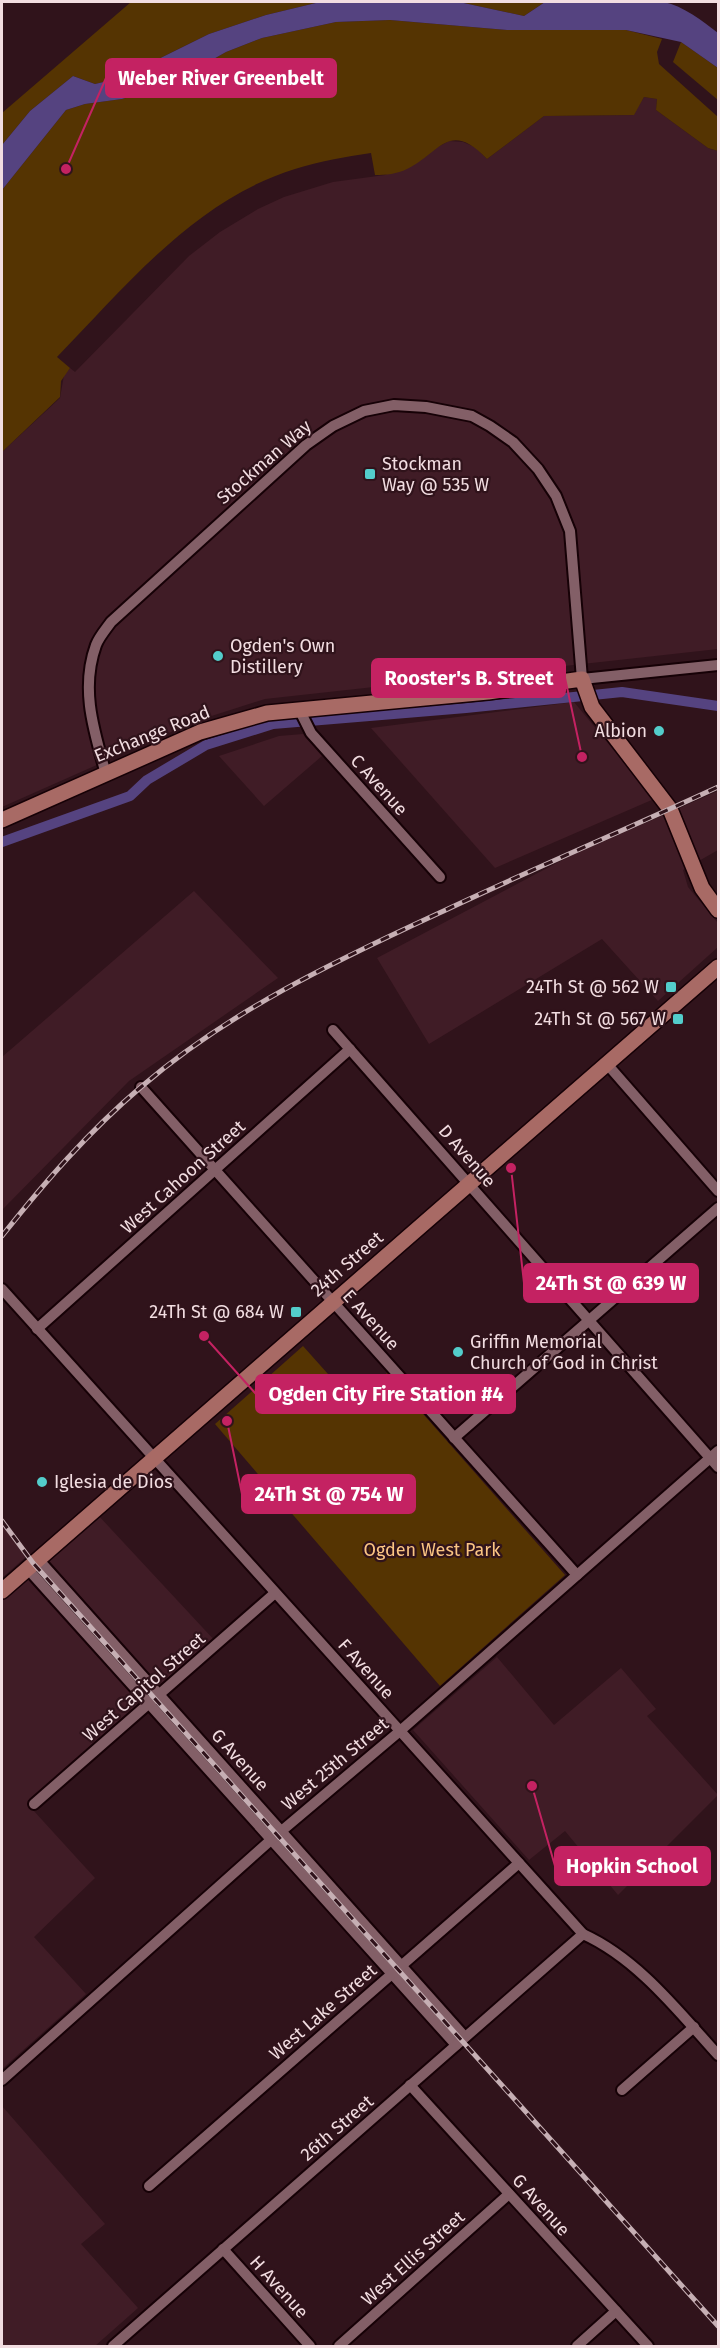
<svg xmlns="http://www.w3.org/2000/svg" width="720" height="2348" font-family="'Fira Sans',sans-serif">
<style>
.built{fill:#401c26}
.green{fill:#553402}
.water{fill:#554380}
.lines{fill:none;stroke-linecap:round;stroke-linejoin:round}
.canal{stroke:#554380;stroke-width:10}
.street-casing{stroke:#160106;stroke-width:14}
.secondary-casing{stroke:#160106;stroke-width:18}
.street{stroke:#835f67;stroke-width:10}
.secondary{stroke:#a86a65;stroke-width:15}
.rail-casing{stroke:#c6afb4;stroke-width:5}
.rail{stroke:#30131b;stroke-width:3;stroke-dasharray:9;stroke-linecap:butt}
.poi-dot{fill:#53cdcb;stroke:#30131b;stroke-width:2}
.labels{text-anchor:middle;stroke-width:4.5;stroke-linejoin:round;paint-order:stroke}
.street-label{font-size:18px;fill:#f2dde1;stroke:#30131b}
.poi-label{font-size:18px;fill:#f2dde1;stroke:#30131b;text-anchor:start}
.park-label{font-size:18px;fill:#fbc583;stroke:#30131b}
.leader{fill:none;stroke:#c42262;stroke-width:2}
.callout-dot{fill:#c42262;stroke:#30131b;stroke-width:2}
.callout{fill:#c42262;stroke:#c42262;stroke-width:2}
.callout-label{font-size:20px;text-anchor:middle;font-weight:bold;fill:#fff}
</style>
<rect width="100%" height="100%" fill="#30131b"/>
<g class="built">
<polygon points="644,97 657,99 656,110 708,148 718,151 718,649 265,699 196,721 2,807 2,452 60,398 64,375 70,368 75,372 189,256 220,232 258,209 284,197 333,182 385,175 449,141 463,142 475,147 487,159 544,116 633,115"/>
<polygon points="574,702 654,799 495,868 371,728"/>
<polygon points="303,734 322,756 264,806 219,756 279,736"/>
<polygon points="718,791 718,850 683,870 688,887 718,923 718,947 658,1001 602,939 429,1044 377,958 570,856"/>
<polygon points="194,891 278,978 129,1081 2,1210 2,1057"/>
<polygon points="97,1514 216,1642 33,1810 95,1878 34,1937 86,1994 2,2069 2,1600"/>
<polygon points="2,1520 13,1532 28,1555 2,1578"/>
<polygon points="497,1657 554,1725 621,1668 656,1709 647,1716 718,1795 618,1895 565,1831 529,1860 413,1730"/>
<polygon points="2,2106 105,2224 81,2244 138,2308 95,2346 2,2346"/>
</g>
<g class="green">
<polygon points="131,2 320,2 266,15 209,34 120,78 95,84 73,76 30,111 2,145 2,113"/>
<polygon points="459,2 545,2 524,16"/>
<path d="M390,20L507,30H626L662,39L657,52L659,64L718,117V151L708,148L656,110L657,99L644,97L634,115L544,116L487,159C449,119 440,153 407,169C397,174 386,175 375,175L371,153C345,157 320,161 295,169C195,200 128,284 57,357L70,368L61,381L60,397L2,452V190L66,110L85,104L122,99L168,85L226,52L262,38L336,22Z"/>
<polygon points="681,42 718,68 718,100 673,62"/>
<polygon points="303,1346 353,1402 387,1373 565,1575 440,1686 215,1424"/>
</g>
<path class="water" d="M320,2H459L524,16L545,2H664C683,6 703,21 718,33V68L681,42L626,30H507L390,20L336,22L262,38L226,52L168,85L122,99L85,104L66,110L2,190V145L30,111L73,76L95,84L120,78L209,34L266,15Z"/>
<g class="lines">
<polyline class="canal" points="2,842 130,796 147,780 206,745 273,724 466,708 622,692 718,706"/>
<defs>
<g id="street">
<polyline points="300,711 311,733 440,877"/>
<path d="M106,774C94,731 80,689 96,645C99,637 106,629 111,622L306,445L333,426L364,411L394,405L426,407L472,416L490,426L513,442L538,469L556,496L570,531L582,679L718,665"/>
<polyline points="333,1030 718,1467"/>
<polyline points="607,1064 718,1191"/>
<polyline points="141,1087 577,1575"/>
<path d="M2,1289L583,1934C638,1959 678,2011 718,2055"/>
<polyline points="37,1329 350,1049"/>
<polyline points="454,1438 718,1208"/>
<polyline points="38,1559 465,2037"/>
<polyline points="27,1568 456,2045"/>
<polyline points="34,1804 275,1593"/>
<polyline points="2,2080 272,1839 400,1731 718,1451"/>
<polyline points="410,2085 648,2346"/>
<polyline points="622,2090 694,2027"/>
<polyline points="149,2186 519,1863"/>
<polyline points="223,2249 310,2346"/>
<polyline points="113,2346 583,1934"/>
<polyline points="339,2346 509,2194"/>
<polyline points="577,2346 616,2311"/>
</g>
<g id="secondary">
<polyline points="2,820 200,732 267,713 488,692 582,679 592,707 670,809 702,888 718,910"/>
<polyline points="2,1591 718,967"/>
</g>
</defs>
<use href="#street" class="street-casing"/>
<use href="#secondary" class="secondary-casing"/>
<use href="#street" class="street"/>
<use href="#secondary" class="secondary"/>
<defs>
<g id="rail">
<path d="M2,1236C44,1183 88,1132 141,1087C228,1012 333,962 437,914C530,870 625,830 718,787"/>
<polyline points="2,1521 33,1563 718,2326"/>
</g>
</defs>
<use href="#rail" class="rail-casing"/>
<use href="#rail" class="rail"/>
</g>
<g class="poi-dot">
<rect x="364" y="468" width="12" height="12" rx="3"/>
<circle cx="218" cy="656" r="6"/>
<circle cx="659" cy="731" r="6"/>
<rect x="665" y="981" width="12" height="12" rx="3"/>
<rect x="672" y="1013" width="12" height="12" rx="3"/>
<rect x="290" y="1306" width="12" height="12" rx="3"/>
<circle cx="458" cy="1352" r="6"/>
<circle cx="42" cy="1482" r="6"/>
</g>
<g class="labels">
<g class="street-label">
<text transform="translate(264 462) rotate(-41)" y="6">Stockman Way</text>
<text transform="translate(152 734) rotate(-22)" y="6">Exchange Road</text>
<text transform="translate(379 785) rotate(48)" y="6">C Avenue</text>
<text transform="translate(467 1156) rotate(49)" y="6">D Avenue</text>
<text transform="translate(183 1177) rotate(-42)" y="6">West Cahoon Street</text>
<text transform="translate(347 1264) rotate(-41)" y="6">24th Street</text>
<text transform="translate(371 1320) rotate(48)" y="6">E Avenue</text>
<text transform="translate(366 1669) rotate(48)" y="6">F Avenue</text>
<text transform="translate(144 1687) rotate(-41)" y="6">West Capitol Street</text>
<text transform="translate(240 1760) rotate(48)" y="6">G Avenue</text>
<text transform="translate(335 1764) rotate(-40)" y="6">West 25th Street</text>
<text transform="translate(323 2012) rotate(-41)" y="6">West Lake Street</text>
<text transform="translate(337 2128) rotate(-41)" y="6">26th Street</text>
<text transform="translate(541 2205) rotate(48)" y="6">G Avenue</text>
<text transform="translate(413 2258) rotate(-42)" y="6">West Ellis Street</text>
<text transform="translate(279 2287) rotate(48)" y="6">H Avenue</text>
</g>
<g class="poi-label">
<text x="382" y="470">Stockman<tspan x="382" dy="21">Way @ 535 W</tspan></text>
<text x="230" y="652">Ogden's Own<tspan x="230" dy="21">Distillery</tspan></text>
<text x="647" y="737" text-anchor="end">Albion</text>
<text x="659" y="993" text-anchor="end">24Th St @ 562 W</text>
<text x="666" y="1025" text-anchor="end">24Th St @ 567 W</text>
<text x="284" y="1318" text-anchor="end">24Th St @ 684 W</text>
<text x="470" y="1348">Griffin Memorial<tspan x="470" dy="21">Church of God in Christ</tspan></text>
<text x="54" y="1488">Iglesia de Dios</text>
</g>
<g class="park-label">
<text x="432" y="1556">Ogden West Park</text>
</g>
</g>
<path class="leader" d="M66 169L106 78M582 757L565 678M511 1168L524 1283M204 1336L256 1394M227 1421L242 1494M532 1786L555 1866"/>
<g class="callout-dot">
<circle cx="66" cy="169" r="6"/>
<circle cx="582" cy="757" r="6"/>
<circle cx="511" cy="1168" r="6"/>
<circle cx="204" cy="1336" r="6"/>
<circle cx="227" cy="1421" r="6"/>
<circle cx="532" cy="1786" r="6"/>
</g>
<g class="callout">
<rect x="106" y="59" width="230" height="38" rx="6"/>
<rect x="372" y="659" width="193" height="38" rx="6"/>
<rect x="524" y="1264" width="174" height="38" rx="6"/>
<rect x="256" y="1375" width="259" height="38" rx="6"/>
<rect x="242" y="1475" width="173" height="38" rx="6"/>
<rect x="555" y="1847" width="155" height="38" rx="6"/>
</g>
<g class="callout-label">
<text x="221" y="85">Weber River Greenbelt</text>
<text x="469" y="685">Rooster's B. Street</text>
<text x="611" y="1290">24Th St @ 639 W</text>
<text x="386" y="1401">Ogden City Fire Station #4</text>
<text x="329" y="1501">24Th St @ 754 W</text>
<text x="632" y="1873">Hopkin School</text>
</g>
<rect width="720" height="2348" fill="none" stroke="#f2dde1" stroke-width="6"/>
</svg>
